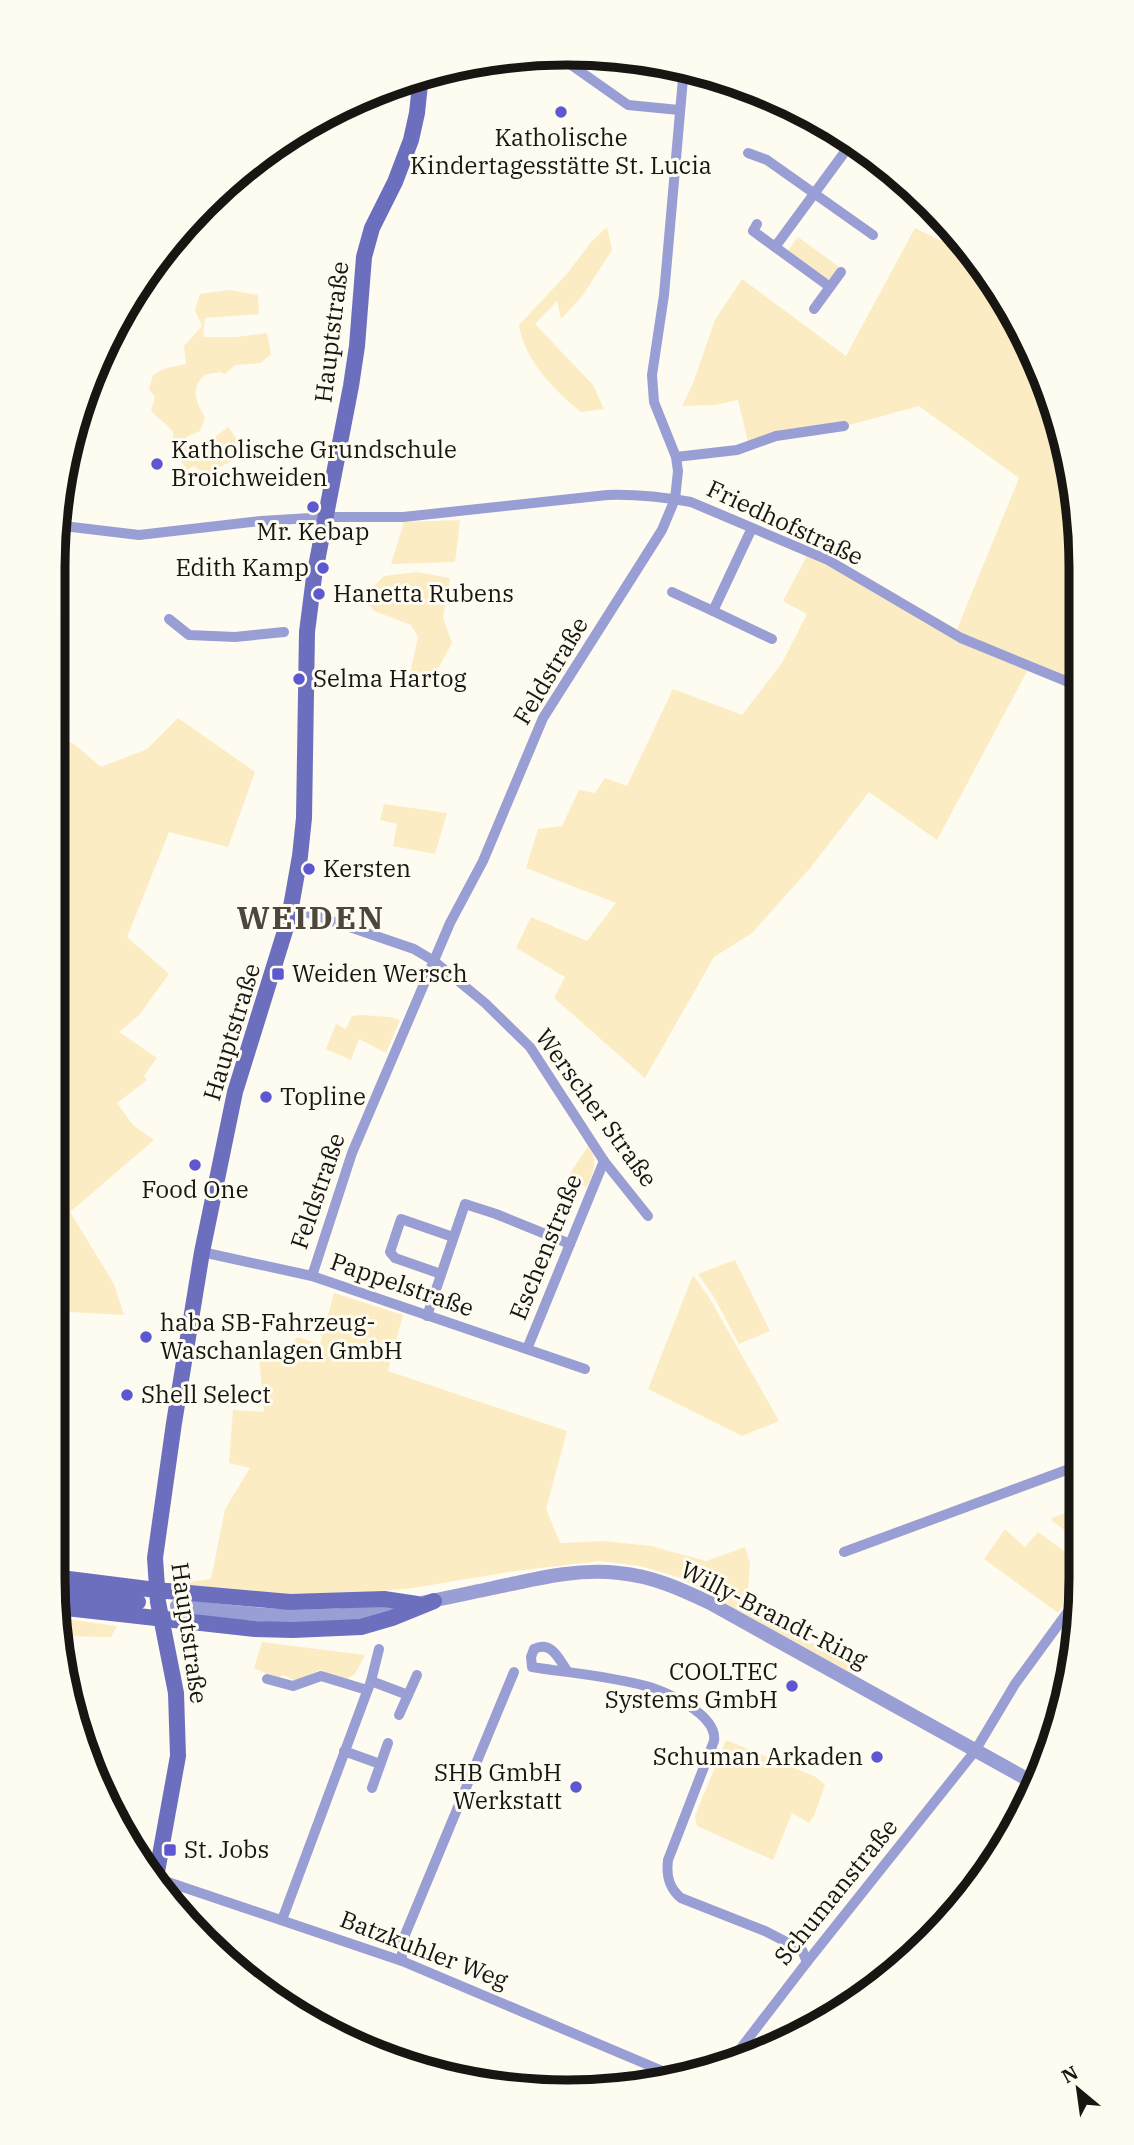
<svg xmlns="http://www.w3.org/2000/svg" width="1134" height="2145" font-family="'IBM Plex Serif',serif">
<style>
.green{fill:#fcecc3}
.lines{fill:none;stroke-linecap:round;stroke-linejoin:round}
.minor{stroke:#999ed4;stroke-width:10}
.tertiary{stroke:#999ed4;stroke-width:14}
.secondary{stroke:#6c6fbe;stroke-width:16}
.poi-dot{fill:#5e58d0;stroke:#fefbf1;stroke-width:2.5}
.labels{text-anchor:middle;stroke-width:6;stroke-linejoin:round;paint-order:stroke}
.poi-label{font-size:24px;fill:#171612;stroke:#fefbf1;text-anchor:start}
.street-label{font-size:24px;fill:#171612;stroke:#fefbf1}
.district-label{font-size:32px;font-weight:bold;letter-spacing:2px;fill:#4b473e;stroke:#fefbf1}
.rim{fill:none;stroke:#171612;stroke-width:9}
</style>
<rect width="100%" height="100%" fill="#fefbf1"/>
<g class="green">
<path d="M607,227L612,250L583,295L561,319L557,301L535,324L593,385L604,409L581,412C554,390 525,361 519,325L566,275L592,241Z"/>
<polygon points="915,228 968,254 970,253 995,281 1042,370 1077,499 1078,681 1032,662 937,840 869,792 811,867 752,933 714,957 645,1078 554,998 565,977 516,948 531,917 587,941 616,903 526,868 538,829 562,826 579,790 595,793 605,778 627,786 673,689 742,715 782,663 807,614 783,601 811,548 957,629 1019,478 919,406 824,432 782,438 750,450 738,400 715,405 682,406 693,383 715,320 742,279 846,356"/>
<polygon points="798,237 839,267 831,278 826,279 787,252"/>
<path d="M230,290L258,295L259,314L205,318L203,337H237L267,333L271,354L261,363L235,365L225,374L220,372L204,375C190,391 196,400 205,418L200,431L186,437L194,453L212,447L215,437L228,427L236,438V459L218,468L211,479L194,466L187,470L173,447V431L151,411L155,397L149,389L153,375L166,368L186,364L184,346L202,326L195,310L200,294Z"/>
<polygon points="460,520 455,562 391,564 404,522"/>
<polygon points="417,572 450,578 443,618 452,643 428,687 408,683 418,637 411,625 374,611 363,597 384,576"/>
<polygon points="178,718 255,772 228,847 169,832 127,937 169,974 139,1015 119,1032 157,1058 144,1076 147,1080 117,1103 133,1125 154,1140 70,1212 114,1284 124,1315 53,1311 53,749 62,738 75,745 101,767 147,749"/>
<polygon points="384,804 447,813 435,854 393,846 397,824 380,820"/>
<polygon points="361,1015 390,1017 400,1020 386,1053 359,1039 351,1060 326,1049 336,1024 346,1029 352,1016"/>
<path d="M588,1146C599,1161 594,1171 587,1187L567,1178Z"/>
<polygon points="735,1260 770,1331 739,1344 714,1297 698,1274"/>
<polygon points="693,1275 710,1299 779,1421 742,1436 648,1389"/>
<path d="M334,1293L403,1315L388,1371L567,1431L546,1509L560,1543L604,1541L651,1546L706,1561L745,1547L750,1564L747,1602C761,1621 787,1632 808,1644L813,1643L857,1668L853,1674L678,1577L640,1566L600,1561L515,1571L413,1588L302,1598L183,1587L182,1583L211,1579L225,1509L250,1468L229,1463L233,1410L264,1412L258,1346L293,1344L297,1337L320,1344Z"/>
<polygon points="1080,1472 1080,1498 1077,1496 1072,1502 1064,1479"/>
<polygon points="1071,1511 1080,1514 1080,1530 1075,1538 1051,1520 1052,1518"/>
<polygon points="1005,1529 1025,1547 1038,1532 1080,1563 1080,1582 1058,1613 984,1559"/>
<polygon points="59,1618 117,1626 111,1637 62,1636"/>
<polygon points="262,1642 365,1655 355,1674 345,1680 320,1670 295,1681 284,1675 277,1678 254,1668"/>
<polygon points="726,1740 816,1777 825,1785 814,1816 809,1823 792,1813 773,1860 697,1826 695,1816"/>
</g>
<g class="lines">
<g class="minor">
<polyline points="557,55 628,105 679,110"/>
<polyline points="748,153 767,160 873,235"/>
<polyline points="757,224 753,231 830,287 814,309"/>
<polyline points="775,247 844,153 848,141"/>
<polyline points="830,287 841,272"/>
<polyline points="73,425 120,332 134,294"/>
<polyline points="676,457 737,450 776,436 844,426"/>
<path d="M55,525L139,535L261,521L327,517H403L607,495C635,494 663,497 691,502L828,560L961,638L1078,686"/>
<polyline points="672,592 713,611 752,528"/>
<polyline points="713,611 772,639"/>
<polyline points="169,619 189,635 235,637 284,632"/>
<polyline points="291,907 414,949 434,961 485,1003 530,1047 604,1161 648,1216"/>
<polyline points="202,1252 312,1276 585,1369"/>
<polyline points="441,1274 395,1258 390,1252 401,1219 453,1237"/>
<polyline points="312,1276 352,1153 450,923 483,861 543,718 662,530 675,499 678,471 676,457 654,402 652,375 664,295 684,67"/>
<polyline points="427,1316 465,1204 496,1214 570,1244"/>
<polyline points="527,1349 604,1161"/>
<polyline points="844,1552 1080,1465"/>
<path d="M568,1672C559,1660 552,1640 534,1649L531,1657L532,1667C570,1673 609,1676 646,1686C666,1691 718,1715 714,1741L668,1860C666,1876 669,1888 681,1898L765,1931L802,1950L807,1962"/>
<polyline points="267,1679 293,1686 321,1676 367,1690"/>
<polyline points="371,1681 408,1695"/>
<polyline points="399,1715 417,1675"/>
<polyline points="344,1751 380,1764"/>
<polyline points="372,1788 388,1743"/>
<polyline points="156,1878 402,1961 672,2075"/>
<polyline points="282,1920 371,1681 379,1649"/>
<polyline points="402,1961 402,1942 514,1672"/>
<polyline points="731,2061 807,1962 975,1751 1015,1684 1080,1595"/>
</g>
<path class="tertiary" d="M177,1606C239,1613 301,1621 363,1613C407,1607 450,1597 493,1588C535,1579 577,1568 619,1573C652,1576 681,1589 710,1603L1036,1784"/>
<g class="secondary">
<polyline points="53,1577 156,1590 290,1602 384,1599 417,1604"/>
<polyline points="55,1592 138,1602"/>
<polyline points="57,1607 255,1629 293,1630 361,1627 392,1618 434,1601"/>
<polyline points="155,1883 178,1756 176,1693 158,1602 155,1558 174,1423 202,1252 235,1092 289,918 300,856 304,818 307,632 314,577 351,386 357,346 364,257 372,228 395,182 411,140 417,113 421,75"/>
</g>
</g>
<g class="poi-dot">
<circle cx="561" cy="112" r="7"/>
<circle cx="157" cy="464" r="7"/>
<circle cx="313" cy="507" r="7"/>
<circle cx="323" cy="568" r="7"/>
<circle cx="319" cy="594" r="7"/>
<circle cx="299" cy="679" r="7"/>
<circle cx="309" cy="869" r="7"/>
<rect x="271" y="967" width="14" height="14" rx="3.5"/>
<circle cx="266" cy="1097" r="7"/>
<circle cx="195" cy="1165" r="7"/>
<circle cx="146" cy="1337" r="7"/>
<circle cx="127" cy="1395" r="7"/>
<circle cx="792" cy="1686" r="7"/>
<circle cx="877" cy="1757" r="7"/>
<circle cx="576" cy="1787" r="7"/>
<rect x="163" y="1843" width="14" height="14" rx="3.5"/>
</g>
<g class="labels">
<g class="poi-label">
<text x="561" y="146" text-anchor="middle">Katholische<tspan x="561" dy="28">Kindertagesstätte St. Lucia</tspan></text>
<text x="171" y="458">Katholische Grundschule<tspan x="171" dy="28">Broichweiden</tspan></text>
<text x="313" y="540" text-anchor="middle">Mr. Kebap</text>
<text x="309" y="576" text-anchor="end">Edith Kamp</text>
<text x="333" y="602">Hanetta Rubens</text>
<text x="313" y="687">Selma Hartog</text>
<text x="323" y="877">Kersten</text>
<text x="292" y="982">Weiden Wersch</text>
<text x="280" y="1105">Topline</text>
<text x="195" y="1198" text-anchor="middle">Food One</text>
<text x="160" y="1331">haba SB-Fahrzeug-<tspan x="160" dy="28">Waschanlagen GmbH</tspan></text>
<text x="141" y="1403">Shell Select</text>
<text x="778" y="1680" text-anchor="end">COOLTEC<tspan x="778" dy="28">Systems GmbH</tspan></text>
<text x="863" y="1765" text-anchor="end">Schuman Arkaden</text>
<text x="562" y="1781" text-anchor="end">SHB GmbH<tspan x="562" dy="28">Werkstatt</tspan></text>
<text x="184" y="1858">St. Jobs</text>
</g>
<g class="street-label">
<text transform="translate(332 332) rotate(-83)" y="8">Hauptstraße</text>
<text transform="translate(785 523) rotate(25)" y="8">Friedhofstraße</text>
<text transform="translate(551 671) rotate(-59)" y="8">Feldstraße</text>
<text transform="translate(232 1032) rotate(-73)" y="8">Hauptstraße</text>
<text transform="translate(596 1108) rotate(54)" y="8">Werscher Straße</text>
<text transform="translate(318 1191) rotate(-71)" y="8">Feldstraße</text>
<text transform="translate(546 1247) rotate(-68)" y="8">Eschenstraße</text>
<text transform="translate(402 1285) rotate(19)" y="8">Pappelstraße</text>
<text transform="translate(774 1615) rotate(27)" y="8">Willy-Brandt-Ring</text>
<text transform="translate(189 1633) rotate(82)" y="8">Hauptstraße</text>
<text transform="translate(836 1892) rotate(-51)" y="8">Schumanstraße</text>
<text transform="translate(424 1950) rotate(21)" y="8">Batzkuhler Weg</text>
</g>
<g class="district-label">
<text x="311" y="929">WEIDEN</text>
</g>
</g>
<path d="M0 0H1134V2145H0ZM567 65H567A502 502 0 0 1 1069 567V1578A502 502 0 0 1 567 2080H567A502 502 0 0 1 65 1578V567A502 502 0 0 1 567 65Z" fill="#fefbf1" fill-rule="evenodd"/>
<path class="rim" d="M567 65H567A502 502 0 0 1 1069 567V1578A502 502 0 0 1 567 2080H567A502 502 0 0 1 65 1578V567A502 502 0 0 1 567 65Z"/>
<g transform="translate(1078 2089) rotate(331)" stroke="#fefbf1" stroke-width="5" paint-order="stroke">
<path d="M0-5L12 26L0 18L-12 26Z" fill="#171612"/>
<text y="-10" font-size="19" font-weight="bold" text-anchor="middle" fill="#171612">N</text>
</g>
</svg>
